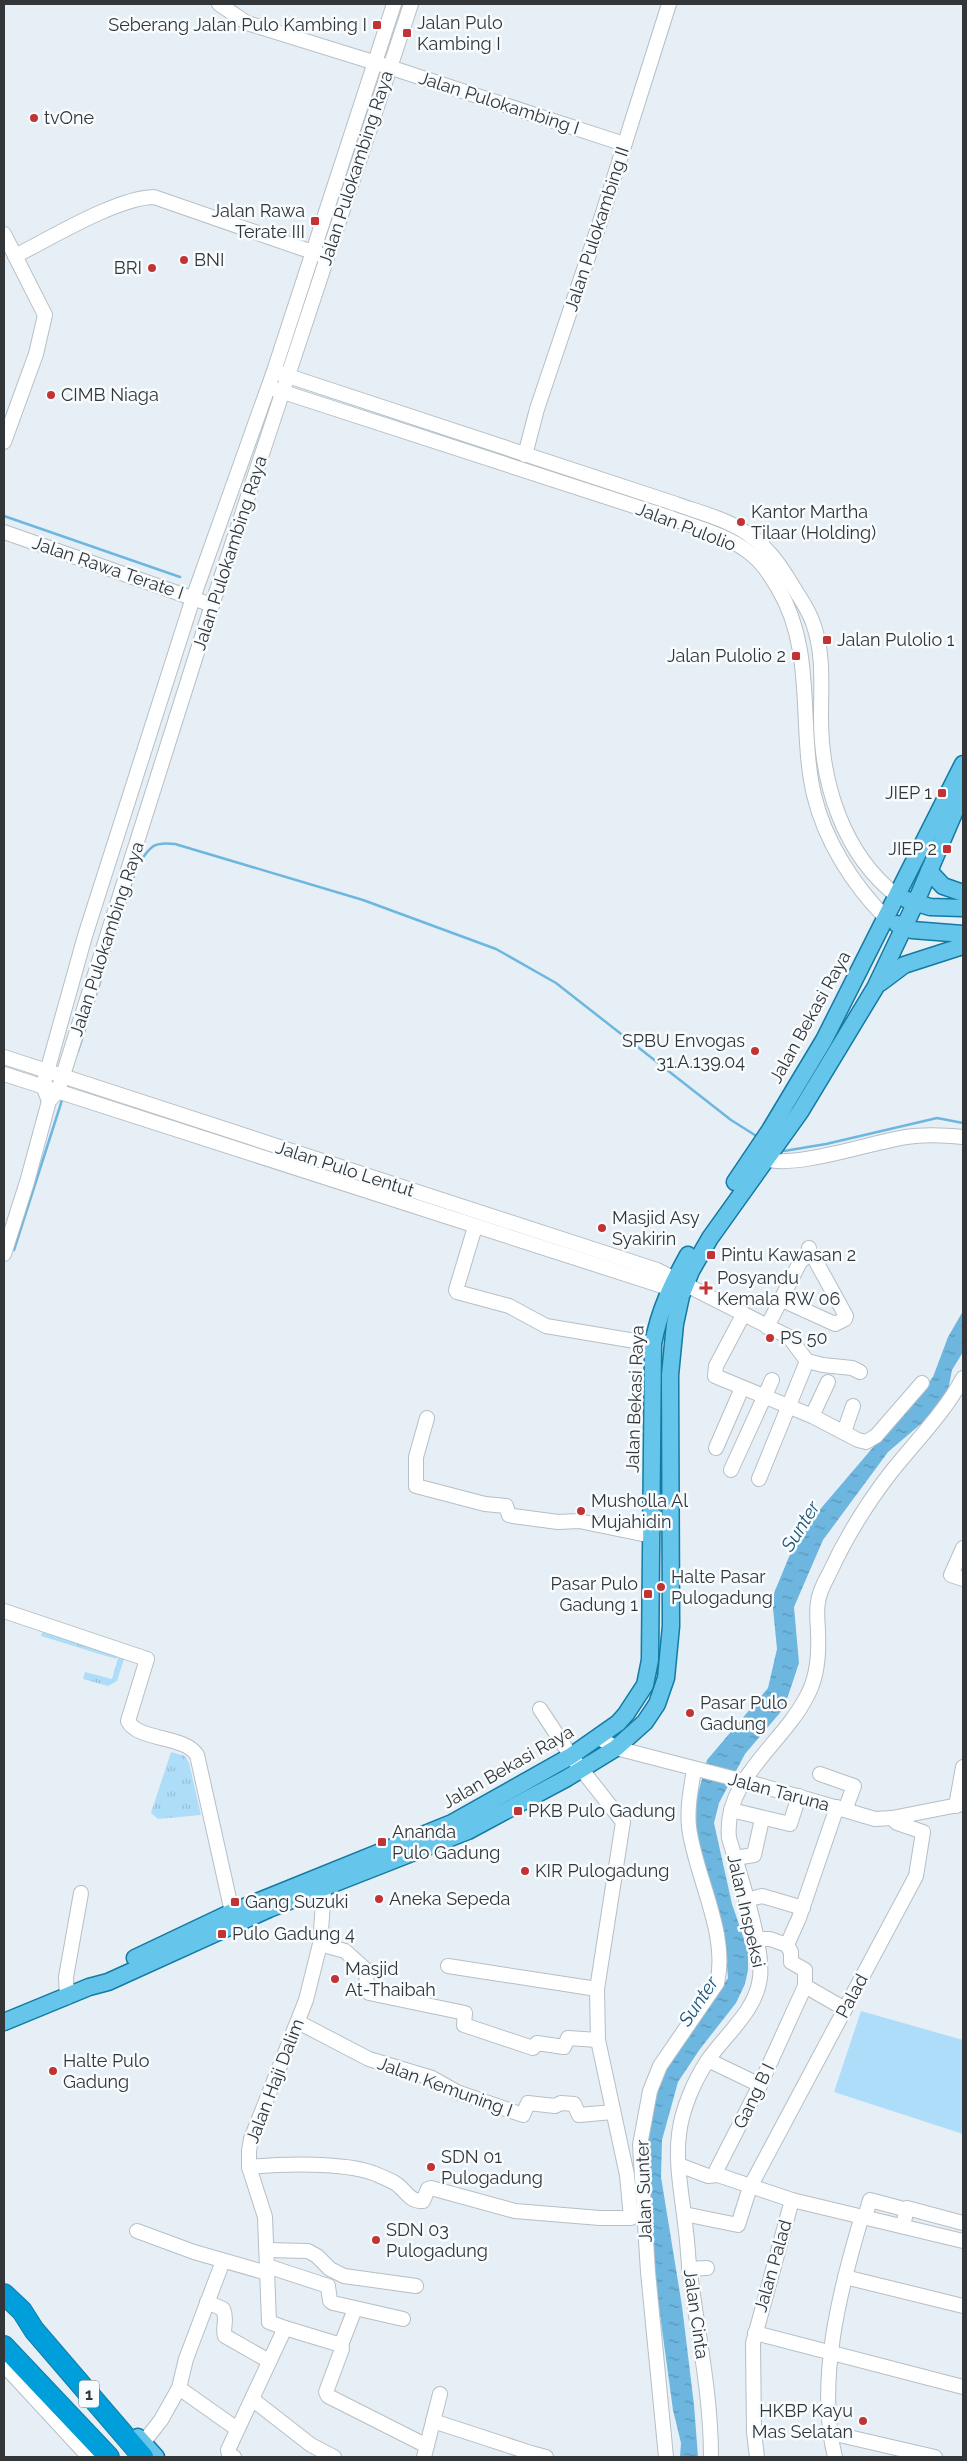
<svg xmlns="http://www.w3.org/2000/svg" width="967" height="2461" font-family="Raleway,sans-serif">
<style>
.grass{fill:url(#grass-tufts)}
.pitch{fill:#aeddfa}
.water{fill:url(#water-ripples)}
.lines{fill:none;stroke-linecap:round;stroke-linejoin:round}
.stream{stroke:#6db6df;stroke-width:2.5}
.minor-casing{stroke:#b6bfc5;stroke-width:16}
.major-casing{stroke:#127aa3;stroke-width:19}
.highway-casing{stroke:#127aa3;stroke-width:22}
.minor{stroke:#fff;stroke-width:14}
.major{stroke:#66c5ea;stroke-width:16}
.highway{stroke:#009fdc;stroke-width:20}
.poi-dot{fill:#c23335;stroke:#f8fcfe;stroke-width:2}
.labels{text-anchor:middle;stroke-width:5;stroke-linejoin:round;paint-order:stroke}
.shield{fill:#f8fcfe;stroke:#6d7173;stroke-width:1}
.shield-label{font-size:16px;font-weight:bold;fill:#323638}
.poi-label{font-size:18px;fill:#323638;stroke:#f8fcfe;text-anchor:start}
.street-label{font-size:18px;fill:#323638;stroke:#f8fcfe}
.water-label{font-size:19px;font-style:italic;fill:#205774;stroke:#f8fcfe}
</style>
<defs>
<pattern id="grass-tufts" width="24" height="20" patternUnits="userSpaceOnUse" patternTransform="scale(1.25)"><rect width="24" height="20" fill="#aeddfa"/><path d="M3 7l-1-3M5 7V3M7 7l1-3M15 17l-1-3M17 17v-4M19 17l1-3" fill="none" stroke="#96bed7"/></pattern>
<pattern id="water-ripples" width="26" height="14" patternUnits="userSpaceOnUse" patternTransform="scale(1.25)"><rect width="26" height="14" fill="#6db6df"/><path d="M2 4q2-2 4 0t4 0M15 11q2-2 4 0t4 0" fill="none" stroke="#5a95b6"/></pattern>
</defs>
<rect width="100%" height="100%" fill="#e6eff5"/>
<g class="grass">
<polygon points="43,1630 118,1655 116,1659 41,1636"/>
<polygon points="118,1658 124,1659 117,1681 108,1686 83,1679 85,1672 112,1679"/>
<polygon points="171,1752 185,1756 189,1763 201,1815 158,1819 151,1813"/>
</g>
<polygon class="pitch" points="861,2011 963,2040 963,2134 834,2092"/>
<polygon class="water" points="963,1311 963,1352 952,1370 948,1391 922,1423 888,1452 823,1540 794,1607 799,1663 784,1708 745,1754 719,1803 714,1823 732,1904 748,1951 748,1970 745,1984 736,2003 700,2049 678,2082 662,2140 661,2177 682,2306 694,2405 698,2457 680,2457 681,2443 673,2410 656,2285 646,2176 647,2124 656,2081 683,2038 728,1978 725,1940 716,1908 697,1856 695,1805 707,1760 768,1688 777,1649 772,1598 791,1552 817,1513 933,1377 948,1337"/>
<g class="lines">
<g class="stream">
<polyline points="4,516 180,577"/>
<path d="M78,1051L137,866C150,848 151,841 175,844L363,900L496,949L556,983L731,1120L758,1137"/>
<polyline points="780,1149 784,1151 826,1144 937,1118 963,1123"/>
<polyline points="14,1250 63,1097"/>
</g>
<defs>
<g id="minor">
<polyline points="219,4 247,23 389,67 624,144"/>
<polyline points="4,234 45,315 36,354 4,442"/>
<path d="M15,256C51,238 116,198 154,197L321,255"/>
<path d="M279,373L676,504C701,513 731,520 752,537C768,548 779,564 789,580C797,594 808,608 813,623C824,653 821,686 821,717C821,783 843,854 897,896"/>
<path d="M274,389L671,518C698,528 727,535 750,553C763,563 770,575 778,588C816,652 798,726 814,795C825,841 853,885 886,918"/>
<polyline points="525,455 537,409 600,222 669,4"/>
<polyline points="4,532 212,605"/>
<polyline points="4,1057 657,1270 789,1337 807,1361 823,1365 852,1368 860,1372"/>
<polyline points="4,1074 681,1292"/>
<polyline points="49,1101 43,1086 85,936 193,598 274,371 394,4"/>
<path d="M766,1159C793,1169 873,1142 906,1137C925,1134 944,1135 963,1137"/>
<polyline points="475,1227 456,1290 457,1292 509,1306 546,1326 653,1344"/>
<polyline points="4,1254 27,1182 49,1101 58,1091 212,605 411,4"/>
<polyline points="780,1299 835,1324 845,1319 846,1316 813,1256 808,1255"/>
<polyline points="743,1315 716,1366 715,1376 812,1416 858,1440 866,1442 876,1436 922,1383"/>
<polyline points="767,1327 800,1262 808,1255 809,1248"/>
<polyline points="812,1416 828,1382"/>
<polyline points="427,1418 416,1457 416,1486 485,1504 506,1506 509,1515 513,1516 558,1522 579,1521 652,1536"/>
<polyline points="844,1432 853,1406"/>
<polyline points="716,1448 742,1388"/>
<polyline points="731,1470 772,1380"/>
<polyline points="759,1479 807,1361"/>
<polyline points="963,1548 951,1575 963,1579"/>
<path d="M4,1611L147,1659L128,1721C138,1741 184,1735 197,1755L232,1912"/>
<polyline points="598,1737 616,1748 759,1785 875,1819 892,1818 963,1804"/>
<polyline points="820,1774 854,1786 845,1810"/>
<polyline points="956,1806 963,1767"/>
<polyline points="837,1807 799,1918 787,1945 791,1952 791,1962 805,1970 805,1986 845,2009"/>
<polyline points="731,1810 790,1824 799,1796"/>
<polyline points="735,1858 754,1855 762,1819"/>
<polyline points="746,1900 762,1896 803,1908"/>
<polyline points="756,1939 770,1939 787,1945"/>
<polyline points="320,1944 345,1951 367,1971 366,1989 369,1993 465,2013 464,2025 533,2048 537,2043 564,2047 568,2038 598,2040"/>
<polyline points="448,1966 597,1989"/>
<polyline points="805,1986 760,2085 717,2169 718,2175 792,2200 963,2241"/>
<polyline points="67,1997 66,1977 81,1893"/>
<polyline points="298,2022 369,2059 432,2078 457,2092 523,2115 528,2103 555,2106 561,2103 574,2104 579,2115 613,2112"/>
<polyline points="708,2060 760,2085"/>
<polyline points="679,2165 708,2176 718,2175"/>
<path d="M249,2167C282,2164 343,2162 373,2173C380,2176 388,2179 395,2183C405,2189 409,2202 423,2201L428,2189L431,2188L515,2211L600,2218H631L627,2175L598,2040L597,1989L623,1822L571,1756L540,1709"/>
<polyline points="684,2214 738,2225 750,2187 916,1876 923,1832 897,1823 892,1818"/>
<polyline points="865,2217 870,2200 900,2208"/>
<polyline points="903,2226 907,2208 963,2223"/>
<polyline points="137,2231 194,2252 267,2273"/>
<polyline points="267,2250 308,2251 317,2256 330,2269 344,2276 416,2286"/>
<polyline points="267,2266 328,2286 330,2301 333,2303 403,2319"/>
<polyline points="689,2269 707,2268"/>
<polyline points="845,2277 963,2306"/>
<path d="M207,2302L223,2309C228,2320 222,2328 225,2336L269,2361"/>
<polyline points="285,2328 341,2345 342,2349 326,2392 328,2396 427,2446"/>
<polyline points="755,2333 963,2387"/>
<polyline points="341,2345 355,2309"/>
<polyline points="4,2365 89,2457"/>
<polyline points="179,2388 237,2429"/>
<polyline points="252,2399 311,2445 334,2457"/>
<polyline points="433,2421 531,2453"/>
<polyline points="831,2433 935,2457"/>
<polyline points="143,2443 161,2420 179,2388 186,2359 223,2261"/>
<polyline points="234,2457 229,2455 228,2450 285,2328 269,2322 265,2217 249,2167 249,2151 251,2139 306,2000 320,1944 324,1889"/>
<polyline points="424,2457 440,2394"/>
<polyline points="530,2457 531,2453 546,2457"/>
<path d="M666,2457L648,2272L640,2145L650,2091L660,2066L717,1983C729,1934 695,1876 689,1827C687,1808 691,1788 694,1770"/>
<path d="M711,2457C711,2395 698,2335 690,2273C688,2260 688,2246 686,2232C683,2200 675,2166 679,2134C682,2109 694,2081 708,2060C725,2035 756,2011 760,1978C764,1946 739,1872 729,1838C723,1779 783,1744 807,1696C817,1678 819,1653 818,1633C818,1623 816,1613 818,1602C819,1593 824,1583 829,1574C846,1537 867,1503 892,1471C917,1440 944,1413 963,1378"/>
<polyline points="757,2457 754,2432 753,2343 792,2200"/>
<path d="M835,2457C816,2382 840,2289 862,2216"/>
</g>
<g id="major">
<polyline points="929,871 943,886 963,893"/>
<polyline points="907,900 930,907 963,908"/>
<polyline points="897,924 912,930 963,934"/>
<polyline points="880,983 904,965 963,946"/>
<polyline points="735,1182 770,1130 824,1040 963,764"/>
<path d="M135,1958L232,1912L452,1823L571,1756L618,1723L626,1714L645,1685L650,1660L653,1344C659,1311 672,1284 688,1255"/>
<polyline points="4,2022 89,1987 108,1982 269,1909 468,1831 567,1778 616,1748 645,1722 657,1704 666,1678 671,1626 670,1375 675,1324 681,1296 691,1271 710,1238 800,1112 875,988 915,904 963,792"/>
<polyline points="138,2437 156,2457"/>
</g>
<g id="highway">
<polyline points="4,2294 22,2311 34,2330 143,2457"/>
<polyline points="4,2346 109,2457"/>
</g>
</defs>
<use href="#minor" class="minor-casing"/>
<use href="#major" class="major-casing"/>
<use href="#highway" class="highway-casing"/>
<use href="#minor" class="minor"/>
<use href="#major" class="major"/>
<use href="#highway" class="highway"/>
</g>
<g class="poi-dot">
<rect x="372" y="20" width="10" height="10" rx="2.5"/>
<rect x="402" y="28" width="10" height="10" rx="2.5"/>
<circle cx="34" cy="118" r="5"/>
<rect x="310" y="216" width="10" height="10" rx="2.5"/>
<circle cx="184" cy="260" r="5"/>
<circle cx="152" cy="268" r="5"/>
<circle cx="51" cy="395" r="5"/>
<circle cx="741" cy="522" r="5"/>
<rect x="822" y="635" width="10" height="10" rx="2.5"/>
<rect x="791" y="651" width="10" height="10" rx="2.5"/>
<rect x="937" y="788" width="10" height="10" rx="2.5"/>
<rect x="942" y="844" width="10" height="10" rx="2.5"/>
<circle cx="755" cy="1051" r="5"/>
<circle cx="602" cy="1228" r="5"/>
<rect x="706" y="1250" width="10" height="10" rx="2.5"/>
<path d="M703.5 1280.5h5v5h5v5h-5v5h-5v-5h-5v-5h5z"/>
<circle cx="770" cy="1338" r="5"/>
<circle cx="581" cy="1511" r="5"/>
<circle cx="661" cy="1587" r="5"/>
<rect x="643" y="1589" width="10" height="10" rx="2.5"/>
<circle cx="690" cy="1713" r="5"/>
<rect x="513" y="1806" width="10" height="10" rx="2.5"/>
<rect x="377" y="1837" width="10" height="10" rx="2.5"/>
<circle cx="525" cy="1871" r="5"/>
<circle cx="379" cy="1899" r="5"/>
<rect x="230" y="1897" width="10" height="10" rx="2.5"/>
<rect x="217" y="1929" width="10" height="10" rx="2.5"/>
<circle cx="335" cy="1979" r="5"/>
<circle cx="53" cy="2071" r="5"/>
<circle cx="431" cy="2167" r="5"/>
<circle cx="376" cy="2240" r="5"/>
<circle cx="863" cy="2421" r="5"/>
</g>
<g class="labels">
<rect class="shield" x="79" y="2380.5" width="20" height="27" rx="4"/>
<g class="shield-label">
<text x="89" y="2400">1</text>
</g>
<g class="poi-label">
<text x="417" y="29">Jalan Pulo<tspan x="417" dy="21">Kambing I</tspan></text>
<text x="367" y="31" text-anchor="end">Seberang Jalan Pulo Kambing I</text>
<text x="44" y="124">tvOne</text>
<text x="305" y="217" text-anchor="end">Jalan Rawa<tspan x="305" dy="21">Terate III</tspan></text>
<text x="194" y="266">BNI</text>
<text x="142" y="274" text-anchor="end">BRI</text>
<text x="61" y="401">CIMB Niaga</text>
<text x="751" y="518">Kantor Martha<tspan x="751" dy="21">Tilaar (Holding)</tspan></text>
<text x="837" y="646">Jalan Pulolio 1</text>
<text x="786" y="662" text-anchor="end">Jalan Pulolio 2</text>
<text x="932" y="799" text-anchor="end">JIEP 1</text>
<text x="937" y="855" text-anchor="end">JIEP 2</text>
<text x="745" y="1047" text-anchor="end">SPBU Envogas<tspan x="745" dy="21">31.A.139.04</tspan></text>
<text x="612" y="1224">Masjid Asy<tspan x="612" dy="21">Syakirin</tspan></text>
<text x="721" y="1261">Pintu Kawasan 2</text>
<text x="717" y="1284">Posyandu<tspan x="717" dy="21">Kemala RW 06</tspan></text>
<text x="780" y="1344">PS 50</text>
<text x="591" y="1507">Musholla Al<tspan x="591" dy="21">Mujahidin</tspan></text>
<text x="671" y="1583">Halte Pasar<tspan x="671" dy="21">Pulogadung</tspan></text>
<text x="638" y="1590" text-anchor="end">Pasar Pulo<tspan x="638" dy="21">Gadung 1</tspan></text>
<text x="700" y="1709">Pasar Pulo<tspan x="700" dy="21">Gadung</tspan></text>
<text x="528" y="1817">PKB Pulo Gadung</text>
<text x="392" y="1838">Ananda<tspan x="392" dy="21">Pulo Gadung</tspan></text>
<text x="535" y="1877">KIR Pulogadung</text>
<text x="389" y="1905">Aneka Sepeda</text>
<text x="245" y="1908">Gang Suzuki</text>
<text x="232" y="1940">Pulo Gadung 4</text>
<text x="345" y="1975">Masjid<tspan x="345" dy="21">At-Thaibah</tspan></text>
<text x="63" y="2067">Halte Pulo<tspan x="63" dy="21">Gadung</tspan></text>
<text x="441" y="2163">SDN 01<tspan x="441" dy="21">Pulogadung</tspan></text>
<text x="386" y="2236">SDN 03<tspan x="386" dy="21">Pulogadung</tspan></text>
<text x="853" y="2417" text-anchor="end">HKBP Kayu<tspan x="853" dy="21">Mas Selatan</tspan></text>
</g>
<g class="street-label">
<text transform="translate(499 103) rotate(18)" y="6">Jalan Pulokambing I</text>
<text transform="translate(356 168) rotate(-72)" y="6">Jalan Pulokambing Raya</text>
<text transform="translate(597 229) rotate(-72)" y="6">Jalan Pulokambing II</text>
<text transform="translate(686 527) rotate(21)" y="6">Jalan Pulolio</text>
<text transform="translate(230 553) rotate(-72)" y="6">Jalan Pulokambing Raya</text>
<text transform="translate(108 568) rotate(19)" y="6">Jalan Rawa Terate I</text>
<text transform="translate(107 939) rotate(-72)" y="6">Jalan Pulokambing Raya</text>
<text transform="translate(810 1017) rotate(-61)" y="6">Jalan Bekasi Raya</text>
<text transform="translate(345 1169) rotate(18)" y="6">Jalan Pulo Lentut</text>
<text transform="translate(635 1399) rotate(-88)" y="6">Jalan Bekasi Raya</text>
<text transform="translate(508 1767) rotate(-30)" y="6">Jalan Bekasi Raya</text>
<text transform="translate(779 1792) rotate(15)" y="6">Jalan Taruna</text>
<text transform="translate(746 1911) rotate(77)" y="6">Jalan Inspeksi</text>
<text transform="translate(852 1996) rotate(-62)" y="6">Palad</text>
<text transform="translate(275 2081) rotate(-69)" y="6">Jalan Haji Dalim</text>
<text transform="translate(445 2087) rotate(20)" y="6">Jalan Kemuning I</text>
<text transform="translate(754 2096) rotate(-64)" y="6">Gang B I</text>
<text transform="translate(644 2191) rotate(-92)" y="6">Jalan Sunter</text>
<text transform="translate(773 2266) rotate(-74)" y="6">Jalan Palad</text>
<text transform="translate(696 2314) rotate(82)" y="6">Jalan Cinta</text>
</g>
<g class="water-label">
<text transform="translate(800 1526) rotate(-58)" y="7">Sunter</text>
<text transform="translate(698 2001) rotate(-56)" y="7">Sunter</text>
</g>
</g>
<rect width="967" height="2461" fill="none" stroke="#323638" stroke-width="10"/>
</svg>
